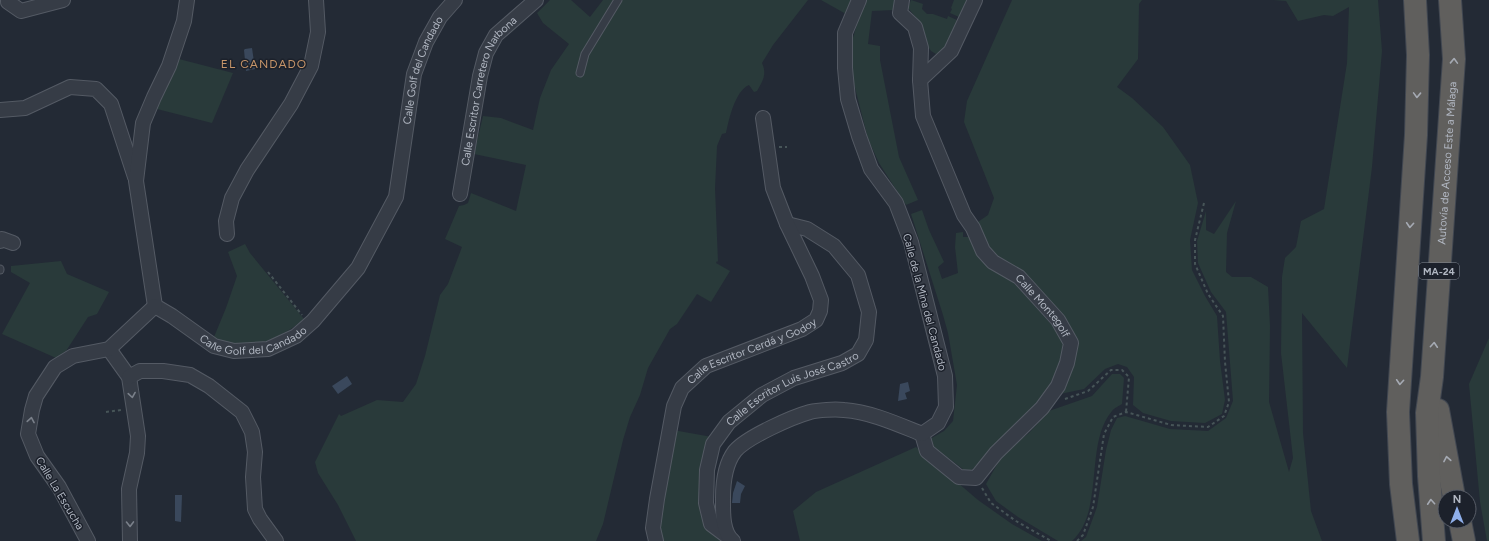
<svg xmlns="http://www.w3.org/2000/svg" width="1489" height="541" font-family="Figtree,sans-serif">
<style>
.green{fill:#293a3a}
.water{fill:#3a485c}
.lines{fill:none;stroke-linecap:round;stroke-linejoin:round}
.service-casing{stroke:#545a64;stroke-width:9}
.minor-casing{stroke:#545a64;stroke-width:16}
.trunk-casing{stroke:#414751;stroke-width:24}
.path{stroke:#475558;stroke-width:2;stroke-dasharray:3 3;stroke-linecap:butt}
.service{stroke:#363c46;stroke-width:7}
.minor{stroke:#363c46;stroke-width:14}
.trunk{stroke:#605f5d;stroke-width:22}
.oneway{stroke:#a5aab3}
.oneway2{stroke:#7a808a}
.labels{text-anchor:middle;stroke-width:3;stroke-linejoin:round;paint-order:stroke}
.shield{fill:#1c212b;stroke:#848a95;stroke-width:1}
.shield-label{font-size:10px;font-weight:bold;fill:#b1b7c2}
.street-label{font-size:11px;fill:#b1b7c2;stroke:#1c212b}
.neighbourhood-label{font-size:12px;letter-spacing:1px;fill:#c59469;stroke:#1c212b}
</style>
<rect width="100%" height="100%" fill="#232a35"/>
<g class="green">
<path d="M550,0H571L590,17L603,0H808L773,45L762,63C767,74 763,81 757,91L754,92L749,85C735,91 729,119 726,133L722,134L717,146L715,188L718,262L717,261L716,263L730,271L711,302L697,294L677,324L670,329L648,368L640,395L630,417L623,440L603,524L596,541H356L338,505L318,473L315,462L339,414L341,416L377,400L403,402L416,384L425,356L440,295L448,284L462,247L445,239L459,206L464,205L468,203L471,193L516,211L526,165L474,154L483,116L501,118L533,130L540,98L551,70L569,44L543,23L537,13Z"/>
<polygon points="821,0 852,0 846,14"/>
<polygon points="866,0 898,0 894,10 872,11 868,44 880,46 880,60 899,157 918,200 906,205 879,163 868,139 853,80 852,41 861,11"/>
<path d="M911,0L923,4L922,9L927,14H933L947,19L948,16L957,20C952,31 948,49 936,54L931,51L929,48L920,22L908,8Z"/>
<polygon points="954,0 967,0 959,17 950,13 952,9 951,8"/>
<polygon points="1012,0 1142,0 1139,4 1138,59 1117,87 1132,98 1163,127 1190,165 1198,203 1190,240 1192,270 1205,296 1217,316 1220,361 1225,400 1222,414 1205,423 1171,421 1143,413 1133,405 1134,377 1127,367 1118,364 1105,369 1084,389 1060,394 1075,341 1022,272 1010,263 992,253 975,224 988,215 994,198 964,122 967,101"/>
<polygon points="1273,0 1378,0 1382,51 1372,167 1347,368 1302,313 1303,433 1311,511 1322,541 1081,541 1086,537 1097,507 1106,450 1111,430 1117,418 1125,416 1170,429 1208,431 1226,418 1233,401 1226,312 1211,292 1198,263 1197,241 1206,211 1206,230 1214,234 1236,201 1227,233 1226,272 1232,277 1251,277 1268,287 1270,326 1269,402 1289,472 1293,458 1281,353 1282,277 1285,258 1296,247 1301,221 1324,209 1347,63 1349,7 1333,16 1324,15 1298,21 1286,1"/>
<polygon points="179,59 233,73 212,123 157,109"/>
<polygon points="922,210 929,230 944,262 938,267 942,279 958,273 955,247 956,233 963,232 963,237 972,237 1008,276 1059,333 1065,351 1056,375 1039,402 990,454 968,473 934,447 930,439 944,431 953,421 957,385 948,333 943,315 911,214"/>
<path d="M245,244L250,253L304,319C278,341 246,354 214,337L226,308L237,276L228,252Z"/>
<polygon points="61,261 67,274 109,292 97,314 88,317 66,351 56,358 2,334 30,283 11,272 11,266"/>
<polygon points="1489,338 1489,541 1487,541 1480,502 1469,384"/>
<path d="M1112,374H1120L1124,378L1122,404C1119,406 1114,408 1112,411C1084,444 1105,511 1072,541H1058L1018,517L996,501L986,484L1004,452L1029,433L1049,411L1092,396Z"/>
<polygon points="673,430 712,437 705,525 710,532 721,541 661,541 659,523"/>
<polygon points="916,447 978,500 1012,524 1042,541 800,541 793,511 816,492"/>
</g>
<g class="water">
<polygon points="252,48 255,69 246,71 244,50 245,49"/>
<polygon points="347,376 352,384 338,394 332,386"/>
<polygon points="908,382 910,391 905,393 907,399 898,401 900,384"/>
<polygon points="737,481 745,486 741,494 740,503 732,503 733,493"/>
<polygon points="175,495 182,495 181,522 175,521"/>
</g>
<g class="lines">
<defs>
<g id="service">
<polyline points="580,73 585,54 618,0"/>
<polyline points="0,269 0,270"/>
</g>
<g id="minor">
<polyline points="8,0 8,2 21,11 63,0"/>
<path id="s1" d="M902,0L900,13L915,27L921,48L920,80L923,116L964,215L973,228L983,251L993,262L1019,277L1058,320L1071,343L1067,363L1058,386L1042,408L996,453L976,478L959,477L927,451L922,434"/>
<polyline points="920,80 951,51 975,0"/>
<polyline points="0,110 25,108 70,87 96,89 111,104 135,177"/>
<path id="s2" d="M460,194L480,76L486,53L496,35L536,0"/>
<polyline points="227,234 226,221 232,198 247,170 291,104 311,66 318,32 316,0"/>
<polyline points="0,241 2,239 13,243"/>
<path id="s3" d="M155,306L172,316L214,346L234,351L268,349L296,336L313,321L358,268L396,197L414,74L426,42L440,17L455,0"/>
<polyline points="155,306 136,181 143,123 154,97 169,66 184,21 187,0"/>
<polyline points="109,349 129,377 138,436 137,453 129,489 130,541"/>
<polyline points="129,377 140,371 163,371 190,375 209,386 242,412 252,432 255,452 253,477 255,509 260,519 276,541"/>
<path id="s4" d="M727,536L711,524L706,503L707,470L713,444L729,422L762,395L794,378L842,363L858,354L866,340L869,312L858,275L834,246L807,229L787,224"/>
<polyline points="88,541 59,487 37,456 28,434 32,410 36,396 55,367 73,356 109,349 155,306"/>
<path id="s5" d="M656,541L653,528L657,499L674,406L682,388L706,366L802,329L816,320L820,311L821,300L812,276L787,224L773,188L763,118"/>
<path d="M733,541C722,532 723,512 723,498C723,483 725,464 735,451C747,437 792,417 810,412C818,410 835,409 844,410C871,412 897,424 922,434L938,423L946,407L945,376L911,242L896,203L871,169L859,136L848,99L845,68V33L859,0"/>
</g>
<g id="trunk">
<polyline points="1438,410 1454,497"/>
<polyline points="1460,521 1464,541"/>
<polyline points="1408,541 1401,484 1398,412 1416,135 1418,55 1415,0"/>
<path id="s6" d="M1434,541L1429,476L1427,413L1432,377L1454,59L1450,0"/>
</g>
</defs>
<use href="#service" class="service-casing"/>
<use href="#minor" class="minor-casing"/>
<use href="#trunk" class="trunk-casing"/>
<g class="path">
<polyline points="779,147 787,147"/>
<polyline points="268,272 302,315"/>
<polyline points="1065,399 1088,391 1111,370 1122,370 1129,377 1126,412"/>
<polyline points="106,412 121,410"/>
<polyline points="982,488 991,503 1016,521 1051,541"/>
<polyline points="1077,541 1083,535 1093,507 1104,434 1113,417 1126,412 1171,425 1208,427 1224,416 1229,402 1225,362 1223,316 1208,294 1195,264 1195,240 1204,203"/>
</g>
<use href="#service" class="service"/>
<use href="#minor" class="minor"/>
<use href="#trunk" class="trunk"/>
</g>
<defs><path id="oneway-chevron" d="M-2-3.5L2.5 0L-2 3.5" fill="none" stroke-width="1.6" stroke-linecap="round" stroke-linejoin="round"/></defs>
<g class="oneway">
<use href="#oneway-chevron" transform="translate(1454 61) rotate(-88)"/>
<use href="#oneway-chevron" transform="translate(1417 95) rotate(92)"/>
<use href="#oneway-chevron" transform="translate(1410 225) rotate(94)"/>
<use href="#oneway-chevron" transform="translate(1434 345) rotate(-86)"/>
<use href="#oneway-chevron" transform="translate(1400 382) rotate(94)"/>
<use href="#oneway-chevron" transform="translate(1447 459) rotate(-100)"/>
<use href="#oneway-chevron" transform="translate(1431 502) rotate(-94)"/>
</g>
<g class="oneway2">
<use href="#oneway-chevron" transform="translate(132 395) rotate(81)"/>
<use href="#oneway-chevron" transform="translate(31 420) rotate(-80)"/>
<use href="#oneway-chevron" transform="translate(130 524) rotate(89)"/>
</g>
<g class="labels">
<rect class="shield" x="1419" y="263" width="40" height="16" rx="3"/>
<g class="shield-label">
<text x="1439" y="275">MA-24</text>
</g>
<g class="street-label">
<text dy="4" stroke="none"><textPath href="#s3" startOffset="460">Calle Golf del Candado</textPath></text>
<text dy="4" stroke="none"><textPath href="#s2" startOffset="109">Calle Escritor Carretero Narbona</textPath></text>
<text dy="4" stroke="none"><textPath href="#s6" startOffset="379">Autovía de Acceso Este a Málaga</textPath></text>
<text transform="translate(925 302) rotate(75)" y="4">Calle de la Mina del Candado</text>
<text dy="4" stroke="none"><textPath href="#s1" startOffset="354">Calle Montegolf</textPath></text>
<text dy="4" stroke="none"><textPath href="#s3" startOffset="112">Calle Golf del Candado</textPath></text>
<text dy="4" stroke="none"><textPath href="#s5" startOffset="237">Calle Escritor Cerdá y Godoy</textPath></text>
<text dy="4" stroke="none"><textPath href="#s4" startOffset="201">Calle Escritor Luis José Castro</textPath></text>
<text transform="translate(60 493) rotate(59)" y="4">Calle La Escucha</text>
</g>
<g class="neighbourhood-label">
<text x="264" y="68">EL CANDADO</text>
</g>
</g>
<g transform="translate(1457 509)"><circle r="19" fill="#1c212b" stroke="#585d67"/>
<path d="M0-3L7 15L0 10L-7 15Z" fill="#8fafea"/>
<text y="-6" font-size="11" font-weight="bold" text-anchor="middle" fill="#b1b7c2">N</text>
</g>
</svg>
